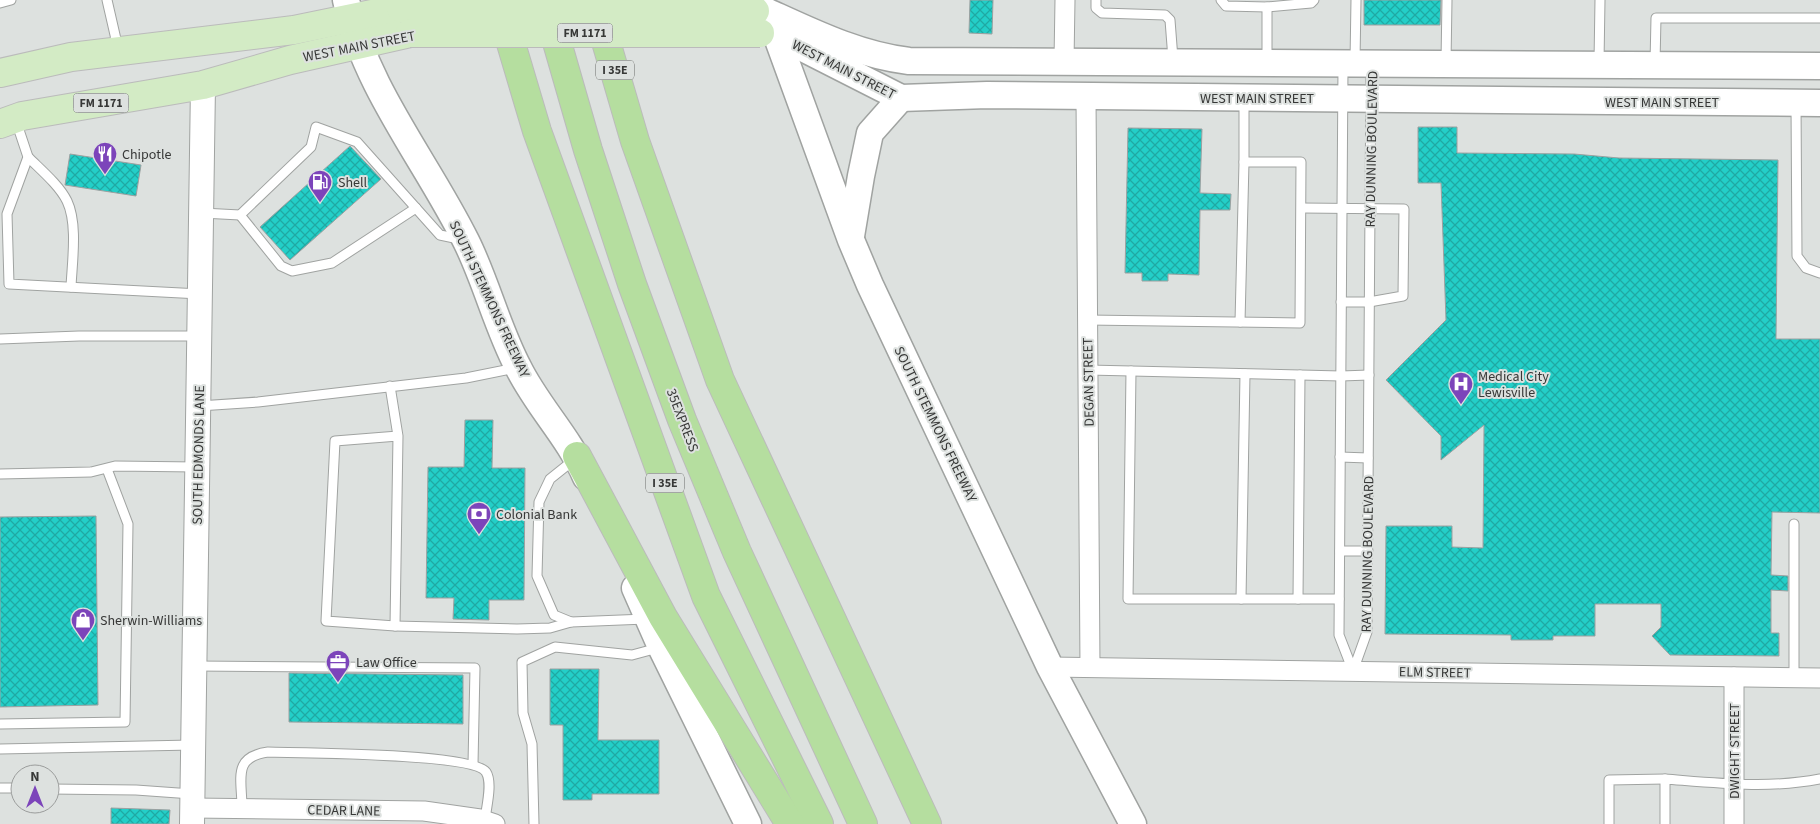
<svg xmlns="http://www.w3.org/2000/svg" width="1820" height="824" font-family="'Source Sans 3',sans-serif">
<style>
.building{fill:url(#building-cross-hatch);stroke:#9ca0a0}
.lines{fill:none;stroke-linecap:round;stroke-linejoin:round}
.service-casing{stroke:#a0a3a1;stroke-width:11}
.minor-casing{stroke:#a0a3a1;stroke-width:21}
.tertiary-casing{stroke:#a0a3a1;stroke-width:26}
.secondary-casing{stroke:#a0a3a1;stroke-width:29}
.primary-casing{stroke:#bbb;stroke-width:30}
.motorway-casing{stroke:#bbb;stroke-width:30}
.service{stroke:#fff;stroke-width:9}
.minor{stroke:#fff;stroke-width:19}
.tertiary{stroke:#fff;stroke-width:24}
.secondary{stroke:#fff;stroke-width:26}
.primary{stroke:#d3ebc5;stroke-width:28}
.motorway{stroke:#b5de9f;stroke-width:28}
.primary-bridge-casing{stroke:#bbb;stroke-width:30;stroke-linecap:butt}
.primary-bridge{stroke:#d3ebc5;stroke-width:28}
.labels{text-anchor:middle;stroke-width:4;stroke-linejoin:round;paint-order:stroke}
.shield{fill:#dde1df;stroke:#696b69;stroke-width:1}
.shield-label{font-size:12px;font-weight:bold;fill:#373837}
.street-label{font-size:14px;fill:#373837;stroke:#dde1df}
.poi-label{font-size:14px;fill:#373837;stroke:#dde1df;text-anchor:start}
</style>
<defs>
<pattern id="building-cross-hatch" width="8" height="8" patternUnits="userSpaceOnUse" patternTransform="scale(1.25)"><rect width="8" height="8" fill="#23cfc8"/><path d="M0 0l8 8M0 8l8-8" fill="none" stroke="#1fa9a3"/></pattern>
</defs>
<rect width="100%" height="100%" fill="#dde1df"/>
<g class="building">
<polygon points="970,0 993,0 992,34 969,33"/>
<polygon points="1364,0 1441,0 1440,25 1364,25"/>
<polygon points="1418,127 1457,127 1457,153 1574,154 1619,158 1778,160 1776,339 1820,339 1820,513 1772,512 1771,575 1788,576 1788,591 1771,590 1771,633 1779,633 1779,656 1670,655 1652,636 1661,627 1661,604 1595,604 1595,636 1553,636 1553,640 1511,640 1511,635 1385,634 1386,526 1452,526 1452,547 1483,548 1484,425 1441,460 1441,436 1386,380 1446,320 1441,183 1418,183"/>
<polygon points="1128,128 1202,129 1200,193 1231,194 1230,210 1200,210 1199,275 1168,274 1168,281 1142,281 1142,273 1125,273"/>
<polygon points="350,146 381,179 290,260 260,227"/>
<polygon points="70,154 141,165 136,196 65,185"/>
<polygon points="465,420 493,420 492,468 525,468 524,600 489,600 489,620 453,619 454,598 426,598 428,467 464,467"/>
<polygon points="96,516 98,705 0,707 0,517"/>
<polygon points="550,669 599,669 598,740 659,740 659,794 592,794 592,800 563,800 563,725 550,725"/>
<polygon points="289,673 463,675 463,724 289,722"/>
<polygon points="111,808 170,810 169,824 111,824"/>
</g>
<g class="lines">
<defs>
<g id="service">
<polyline points="107,0 118,48"/>
<polyline points="1096,0 1096,8 1102,13 1165,15 1170,20 1173,59"/>
<polyline points="1221,0 1226,6 1267,7 1311,3 1314,0"/>
<polyline points="0,3 11,0"/>
<polyline points="1267,7 1267,60"/>
<polyline points="1355,61 1356,0"/>
<polyline points="1446,62 1447,0"/>
<polyline points="1599,62 1600,0"/>
<polyline points="1655,63 1656,18 1820,18"/>
<polyline points="1343,67 1339,635 1353,671"/>
<polyline points="1796,104 1797,256 1806,268 1820,273"/>
<polyline points="16,121 28,157 7,214 9,284 200,294"/>
<path d="M28,157C41,170 59,185 67,201C78,224 72,263 71,287"/>
<polyline points="1302,208 1404,209 1403,296 1369,302 1341,302"/>
<polyline points="202,213 240,215 311,147 316,127 357,142 440,235 459,239"/>
<polyline points="240,215 281,266 292,271 332,263 416,208"/>
<polyline points="1087,320 1300,323 1301,162 1244,162 1244,98"/>
<polyline points="1240,322 1244,162"/>
<polyline points="0,339 79,336 200,336"/>
<polyline points="1088,370 1341,376 1369,375"/>
<polyline points="1131,371 1128,599 1339,599"/>
<polyline points="390,386 398,436 395,626 326,621 335,441 398,436"/>
<polyline points="199,406 258,402 466,378 516,368"/>
<polyline points="1340,457 1368,458"/>
<polyline points="0,474 91,472 115,466 196,467"/>
<polyline points="1794,524 1794,677"/>
<polyline points="1340,551 1368,551"/>
<polyline points="1241,599 1245,374"/>
<polyline points="1298,599 1300,375"/>
<polyline points="571,622 554,615 537,576 539,502 550,479 575,459"/>
<polyline points="395,626 517,629 550,628 571,622 646,619"/>
<polyline points="195,666 475,668 473,764"/>
<polyline points="1353,671 1367,632 1371,67"/>
<polyline points="0,724 125,722 128,524 107,469"/>
<polyline points="0,749 192,745"/>
<polyline points="0,788 20,788"/>
<polyline points="50,789 136,790 192,794"/>
<path d="M242,808C242,779 232,757 268,752C299,753 473,753 486,772C493,783 486,808 485,820"/>
<polyline points="534,824 532,744 523,713 522,662 555,647 632,655 658,648"/>
<polyline points="1609,824 1609,780 1665,779"/>
<path d="M1665,824V779C1717,783 1769,789 1820,779"/>
</g>
<g id="minor">
<polyline points="1064,61 1065,0"/>
<polyline points="1086,97 1090,667"/>
<polyline points="1050,667 1820,678"/>
<polyline points="192,808 424,811 480,819 495,824"/>
<polyline points="1734,824 1734,677"/>
</g>
<polyline id="tertiary" points="192,824 203,85"/>
<g id="secondary">
<path d="M346,0C365,88 427,162 466,241C486,281 497,327 518,367C537,406 569,437 586,477"/>
<path d="M768,12C814,33 859,55 909,61L1820,66"/>
<polyline points="773,26 851,240 870,285 1050,667 1133,824"/>
<polyline points="775,34 901,98 987,95 1820,103"/>
<polyline points="851,236 861,176 870,133 901,98"/>
<polyline points="635,588 661,647 748,824"/>
</g>
<g id="primary">
<polyline points="0,73 71,57 294,30 401,8"/>
<polyline points="0,124 22,116 203,85 290,60 410,33"/>
</g>
<g id="motorway">
<polyline points="501,10 537,131 706,596 819,824"/>
<polyline points="548,11 588,150 632,284 682,420 737,552 863,824"/>
<polyline points="597,11 635,141 720,380 927,824"/>
<polyline points="577,456 663,617 790,824"/>
</g>
</defs>
<use href="#service" class="service-casing"/>
<use href="#minor" class="minor-casing"/>
<use href="#tertiary" class="tertiary-casing"/>
<use href="#secondary" class="secondary-casing"/>
<use href="#primary" class="primary-casing"/>
<use href="#motorway" class="motorway-casing"/>
<use href="#service" class="service"/>
<use href="#minor" class="minor"/>
<use href="#tertiary" class="tertiary"/>
<use href="#secondary" class="secondary"/>
<use href="#primary" class="primary"/>
<use href="#motorway" class="motorway"/>
<defs>
<g id="primary-bridge">
<polyline points="401,8 755,11"/>
<polyline points="410,33 760,33"/>
</g>
</defs>
<use href="#primary-bridge" class="primary-bridge-casing"/>
<use href="#primary-bridge" class="primary-bridge"/>
</g>
<defs>
<symbol id="restaurant-pin" viewBox="-11 -11 22 30"><path d="M0 17L-7.5 6A9.5 9.5 0 1 1 7.5 6Z" fill="#7c44ba" stroke="#dde1df"/><path d="M-5-6h1v4h1v-4h1v4h1v-4h1v5L-1.5 .5V6h-2V.5L-5-1ZM5-6V6H3V1.5H1.5Q1.5-4 5-6Z" fill="#fff"/></symbol>
<symbol id="fuel-pin" viewBox="-11 -11 22 30"><path d="M0 17L-7.5 6A9.5 9.5 0 1 1 7.5 6Z" fill="#7c44ba" stroke="#dde1df"/><path d="M-5.5-6h7V0h2V4h1.3V-2.5L3-4.5l.8-.8L6-3V5H2.5V1h-1V6h-7ZM-4.2-4.7v3.2H.2V-4.7Z" fill="#fff"/></symbol>
<symbol id="hospital-pin" viewBox="-11 -11 22 30"><path d="M0 17L-7.5 6A9.5 9.5 0 1 1 7.5 6Z" fill="#7c44ba" stroke="#dde1df"/><path d="M-5-5h3v3.5h4V-5h3V5h-3V1.5h-4V5h-3Z" fill="#fff"/></symbol>
<symbol id="bank-pin" viewBox="-11 -11 22 30"><path d="M0 17L-7.5 6A9.5 9.5 0 1 1 7.5 6Z" fill="#7c44ba" stroke="#dde1df"/><path d="M-6-4H6V4H-6ZM0-2.3a2.3 2.3 0 1 0 0 4.6a2.3 2.3 0 1 0 0-4.6Z" fill="#fff"/></symbol>
<symbol id="shop-pin" viewBox="-11 -11 22 30"><path d="M0 17L-7.5 6A9.5 9.5 0 1 1 7.5 6Z" fill="#7c44ba" stroke="#dde1df"/><path d="M-5-2.5h2.3a2.7 3.5 0 0 1 5.4 0H5L5.5 6h-11ZM-1.5-2.5h3a1.5 2.3 0 0 0-3 0Z" fill="#fff"/></symbol>
<symbol id="office-pin" viewBox="-11 -11 22 30"><path d="M0 17L-7.5 6A9.5 9.5 0 1 1 7.5 6Z" fill="#7c44ba" stroke="#dde1df"/><path d="M-6-3h4V-5.5h4V-3h4V5H-6ZM-1-4.5V-3h2v-1.5ZM-6 0V1H6V0Z" fill="#fff"/></symbol>
</defs>
<g fill-rule="evenodd">
<use href="#restaurant-pin" x="91" y="140" width="28" height="38"/>
<use href="#fuel-pin" x="306" y="168" width="28" height="38"/>
<use href="#hospital-pin" x="1447" y="370" width="28" height="38"/>
<use href="#bank-pin" x="465" y="500" width="28" height="38"/>
<use href="#shop-pin" x="69" y="606" width="28" height="38"/>
<use href="#office-pin" x="324" y="648" width="28" height="38"/>
</g>
<g class="labels">
<g class="shield">
<rect x="557.5" y="23.5" width="55" height="19" rx="4"/>
<rect x="596" y="60.5" width="38" height="19" rx="4"/>
<rect x="73.5" y="93.5" width="55" height="19" rx="4"/>
<rect x="646" y="473.5" width="38" height="19" rx="4"/>
</g>
<g class="shield-label">
<text x="585" y="37">FM 1171</text>
<text x="615" y="74">I 35E</text>
<text x="101" y="107">FM 1171</text>
<text x="665" y="487">I 35E</text>
</g>
<g class="street-label">
<text transform="translate(359 46) rotate(-11)" y="5">WEST MAIN STREET</text>
<text transform="translate(844 69) rotate(27)" y="5">WEST MAIN STREET</text>
<text x="1257" y="103">WEST MAIN STREET</text>
<text x="1662" y="107">WEST MAIN STREET</text>
<text transform="translate(1371 149) rotate(-89)" y="5">RAY DUNNING BOULEVARD</text>
<text transform="translate(490 299) rotate(65)" y="5">SOUTH STEMMONS FREEWAY</text>
<text transform="translate(1088 382) rotate(-91)" y="5">DEGAN STREET</text>
<text transform="translate(683 420) rotate(69)" y="5">35EXPRESS</text>
<text transform="translate(936 424) rotate(64)" y="5">SOUTH STEMMONS FREEWAY</text>
<text transform="translate(198 455) rotate(-89)" y="5">SOUTH EDMONDS LANE</text>
<text transform="translate(1367 554) rotate(-89)" y="5">RAY DUNNING BOULEVARD</text>
<text transform="translate(1435 672) rotate(1)" y="5">ELM STREET</text>
<text transform="translate(1734 751) rotate(-90)" y="5">DWIGHT STREET</text>
<text transform="translate(344 810) rotate(1)" y="5">CEDAR LANE</text>
</g>
<g class="poi-label">
<text x="122" y="159">Chipotle</text>
<text x="338" y="187">Shell</text>
<text x="1478" y="381">Medical City<tspan x="1478" dy="16">Lewisville</tspan></text>
<text x="496" y="519">Colonial Bank</text>
<text x="100" y="625">Sherwin-Williams</text>
<text x="356" y="667">Law Office</text>
</g>
</g>
<g transform="translate(35 789)"><circle r="24" fill="#dde1df" stroke="#9b9d9c"/>
<path d="M0-4L9 19L0 12L-9 19Z" fill="#7c44ba"/>
<text y="-8" font-size="14" font-weight="bold" text-anchor="middle" fill="#373837">N</text>
</g>
</svg>
